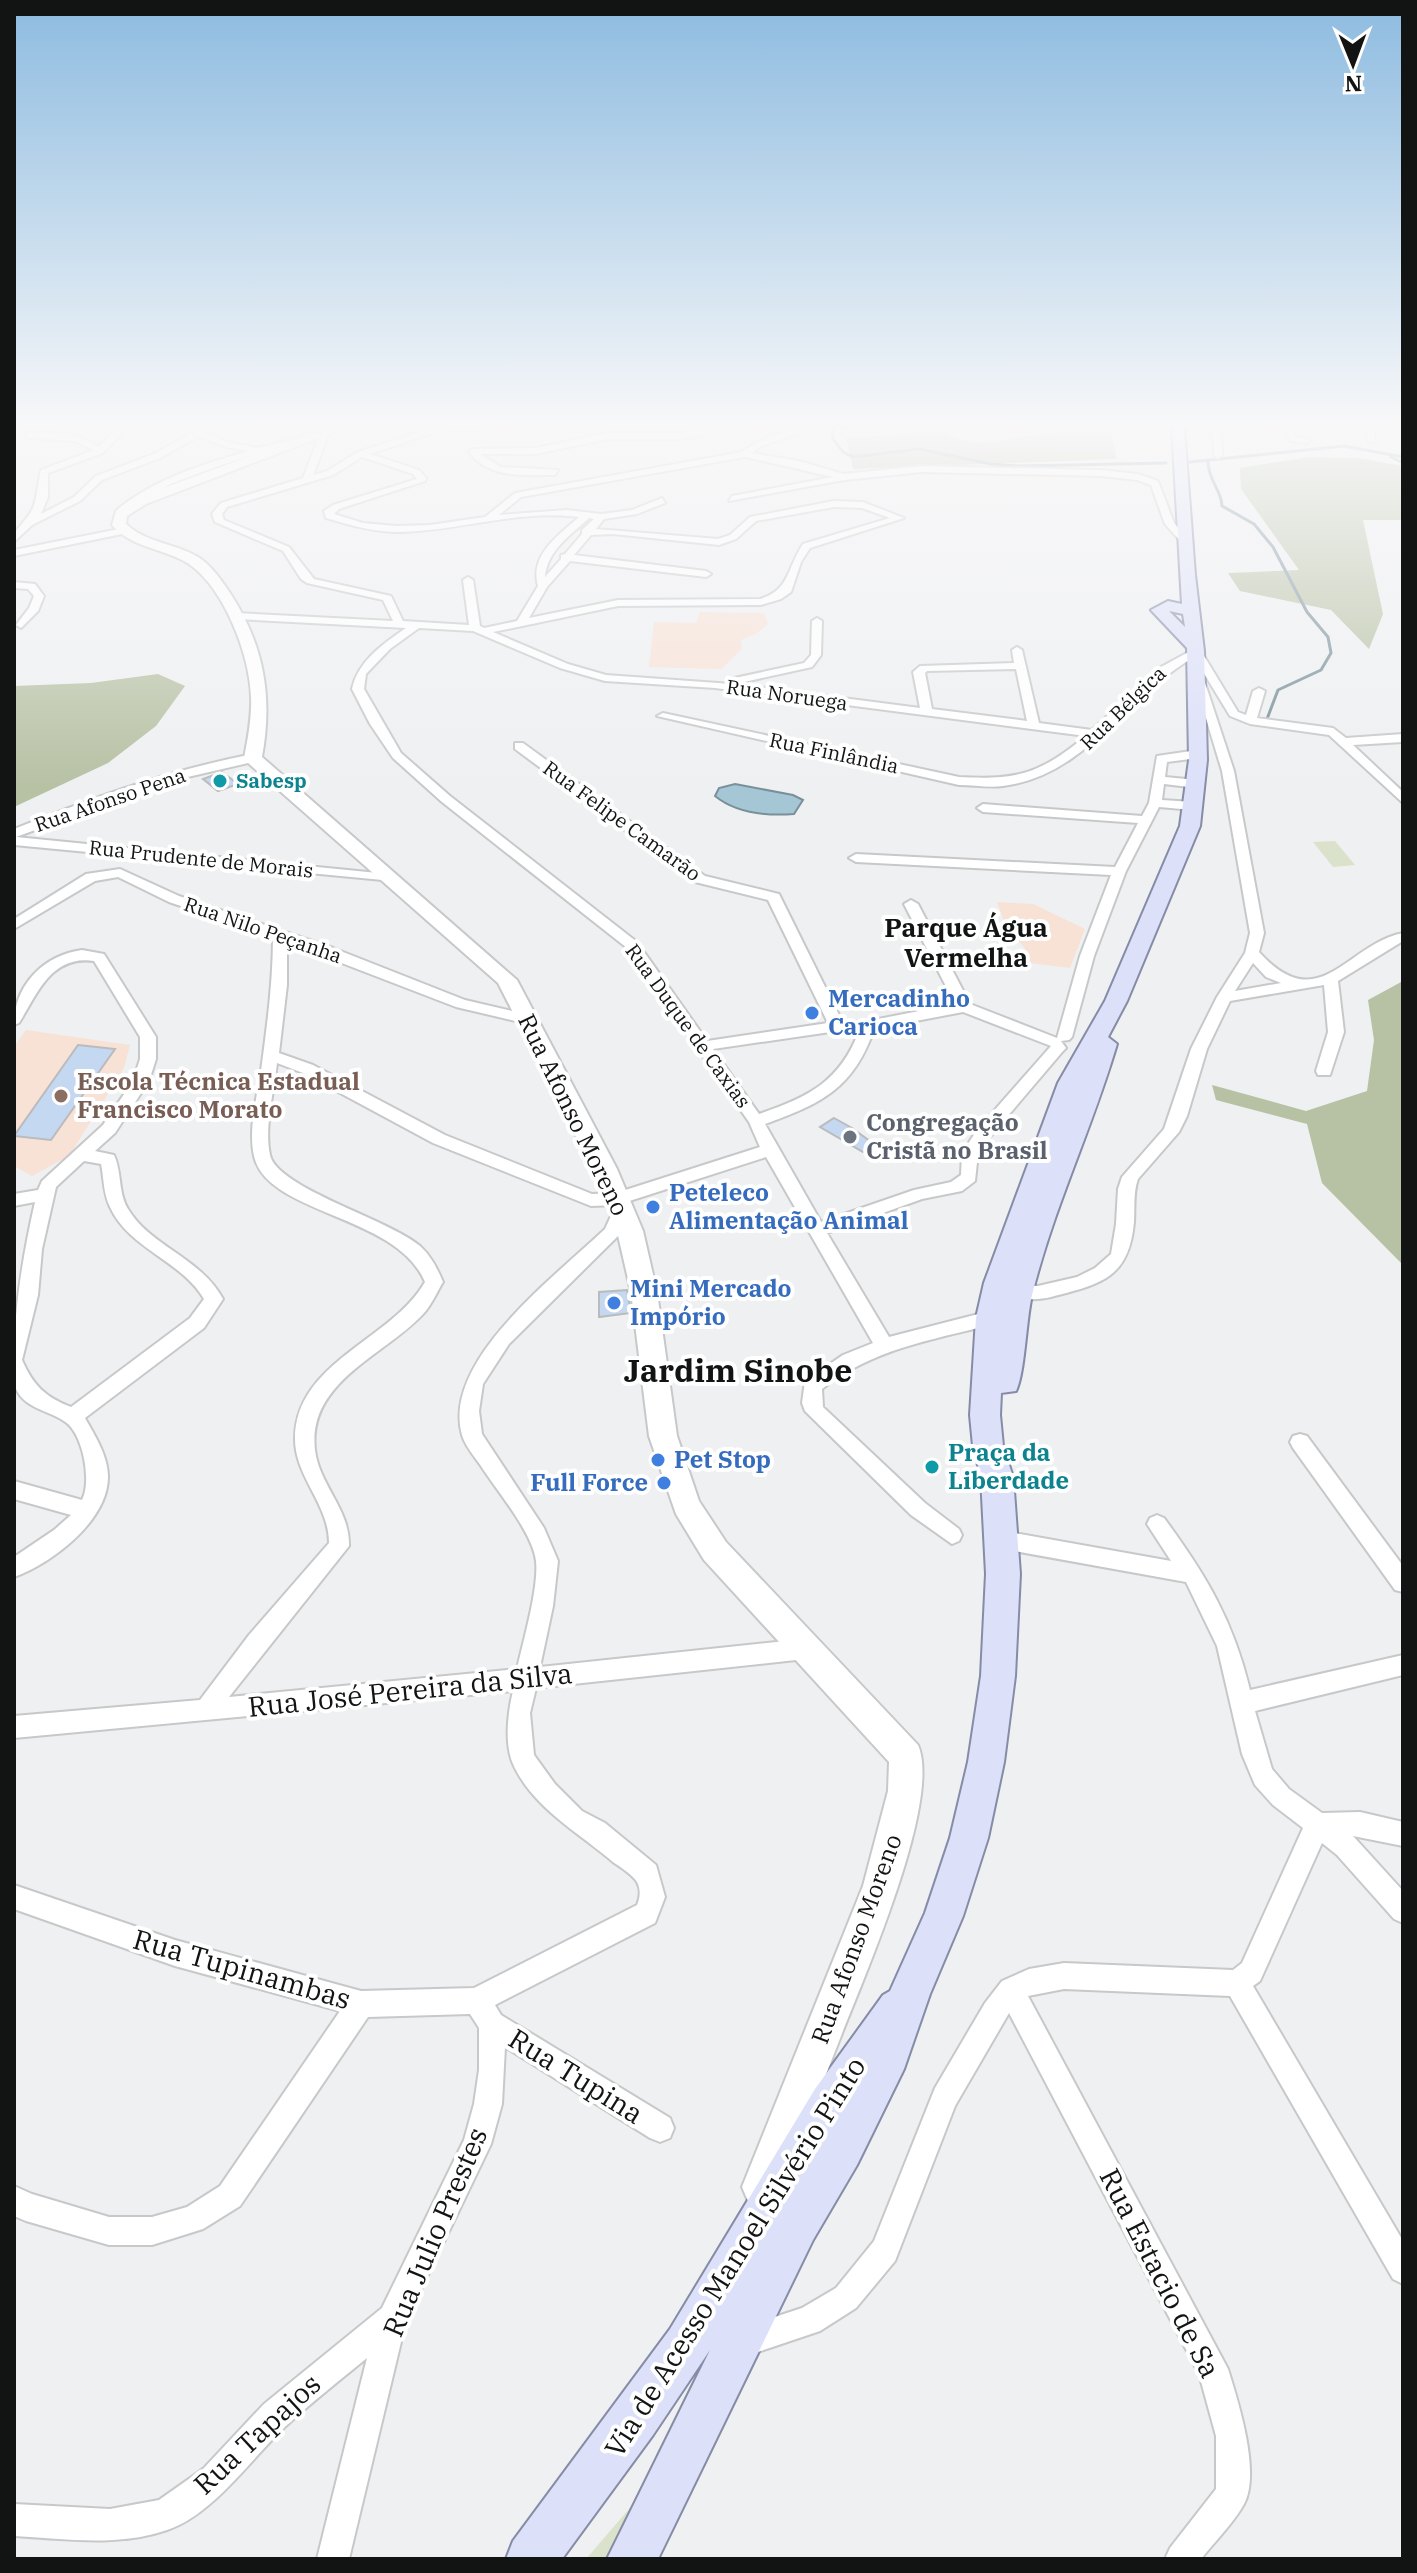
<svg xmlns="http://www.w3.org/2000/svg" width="1417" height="2573" font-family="'IBM Plex Serif',serif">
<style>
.education{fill:#f8e1d5}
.green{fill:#dae2cb}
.forest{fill:#b7c1a4}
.water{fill:#a5c6d4;stroke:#79909a;stroke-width:2}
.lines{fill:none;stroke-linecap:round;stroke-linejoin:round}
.stream{stroke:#79909a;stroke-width:3}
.building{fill:#c4d8f1;stroke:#babbbd;stroke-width:2}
.street-casing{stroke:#c7c8ca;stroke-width:4}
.secondary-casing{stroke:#c7c8ca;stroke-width:4}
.primary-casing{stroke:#868ba6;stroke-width:4}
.street{fill:#fff;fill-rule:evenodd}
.secondary{fill:#fff;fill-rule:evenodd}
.primary{fill:#dce0f9;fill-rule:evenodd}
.culture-dot{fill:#0f9aa8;stroke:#fff;stroke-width:3}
.shop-dot{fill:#3f7fe0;stroke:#fff;stroke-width:3}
.education-dot{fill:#8d6e63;stroke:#fff;stroke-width:3}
.worship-dot{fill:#6b7280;stroke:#fff;stroke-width:3}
.labels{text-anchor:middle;stroke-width:8;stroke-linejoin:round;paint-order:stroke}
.far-street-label{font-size:20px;fill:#121313;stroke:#fff}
.far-culture-label{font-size:20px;font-weight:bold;fill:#0d838f;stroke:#fff;text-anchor:start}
.shop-label{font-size:24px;font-weight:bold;fill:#366cbe;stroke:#fff;text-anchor:start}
.education-label{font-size:24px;font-weight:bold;fill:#785e54;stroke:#fff;text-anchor:start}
.street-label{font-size:24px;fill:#121313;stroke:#fff}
.worship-label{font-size:24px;font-weight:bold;fill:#5b616d;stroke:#fff;text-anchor:start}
.culture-label{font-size:24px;font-weight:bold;fill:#0d838f;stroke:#fff;text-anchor:start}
.far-district-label{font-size:26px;font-weight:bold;fill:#121313;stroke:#fff}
.near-street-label{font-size:28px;fill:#121313;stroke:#fff}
.district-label{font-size:32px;font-weight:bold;fill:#121313;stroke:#fff}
</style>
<rect width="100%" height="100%" fill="#eff0f2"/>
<g class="education">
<polygon points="700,612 764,613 768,624 756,634 741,640 742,649 721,669 649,667 654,622 696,623"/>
<polygon points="997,902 1033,904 1085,929 1070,968 1030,963 1024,947 1006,927"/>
<polygon points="26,1030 130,1045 124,1068 69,1156 32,1176 14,1166 14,1047"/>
</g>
<g class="green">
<polygon points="1335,841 1355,865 1333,867 1313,842"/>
<polygon points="660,2473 612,2559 586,2559"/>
</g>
<g class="forest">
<path d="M942,432C973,449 995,440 1028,436C1055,432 1083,433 1111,433L1117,459L853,469L846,438Z"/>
<polygon points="1308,457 1359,458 1403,466 1403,520 1363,520 1383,614 1369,649 1331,610 1240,591 1228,573 1299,570 1241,489 1240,468"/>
<polygon points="158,674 185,686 156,726 108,763 14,807 14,686 91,683"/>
<polygon points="1403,981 1403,1265 1322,1183 1307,1124 1216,1100 1212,1085 1306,1111 1367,1091 1374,1040 1368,1000"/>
</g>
<path class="water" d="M735,784L793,795L803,800L794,814C767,816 737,814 715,796L719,788Z"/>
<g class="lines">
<g class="stream">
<polyline points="850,427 832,428 833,439 843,452 853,457 919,449 991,464 1019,466 1166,463"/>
<polyline points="1391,457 1403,463"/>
<polyline points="1190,462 1344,446 1403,457"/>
<path d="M1208,462C1208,480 1222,491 1222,506L1254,524L1273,547L1307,612L1328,637L1331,653L1321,670L1278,690L1267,719"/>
</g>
</g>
<g class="building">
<polygon points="222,772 238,784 218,791 203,779"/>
<polygon points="78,1045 115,1049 51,1140 14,1136"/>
<polygon points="834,1118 852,1128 874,1144 863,1152 820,1127"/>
<polygon points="627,1290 631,1313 599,1317 599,1292"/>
</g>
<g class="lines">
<defs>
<g id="street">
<path d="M118,427H127L103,453L48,473V497L41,514L74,497L96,476L154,454L203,427H213L205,433L231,443L258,448L330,430L313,475L327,471L358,452L435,427H573L438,431L370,454L419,470L426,478L425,481L339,509L334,514L363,523L396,526L430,525L485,517L515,493L742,452C762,437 793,427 818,427L761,446L752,453L799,461L843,474L922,466L1101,470L1138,474L1158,481L1174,523L1188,539V543H1182L1165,524L1151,485L1137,480L1101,476L922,472L844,480L729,501L732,496L833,477L745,457L521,497L499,515L567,510L601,514L632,510L662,498L665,503L637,514L604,519L596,529L718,539L730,535L750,517L834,501L863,502L904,518L810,548L801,562L791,592L781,599L761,605L618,606L493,632L568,664L606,675L732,684L728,681L730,679L804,663L811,655L812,621L817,618L822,621L821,655L812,667L735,684L920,708L913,672L920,666L1014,663L1012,650L1017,647L1022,650L1039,723L1092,730L1161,667L1196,648L1201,651L1238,712L1246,715L1253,691L1259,688L1265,691L1257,718L1333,728L1346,738L1403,734V742L1353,745L1403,792V803L1329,735L1250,724L1230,716L1194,657C1125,697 1087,775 1003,786C989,788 973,785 959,785L657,716L663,713L959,777C1019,780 1039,774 1086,736L715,688L605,681L560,668L473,631L419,628L390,649L366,674L364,689L401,753L450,796L637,942L707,1041L828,1023L768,900L695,882L515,749V743H523L705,876L779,894L842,1021H868L955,1004L904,904L911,900L918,904L970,1004L1057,1038L1080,956L1111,875L856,862L849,858L856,854L1115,867L1138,823L983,812L977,808L983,804L1142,816L1149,803L1157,756L1198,750L1204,754L1198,758L1167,762L1165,777L1197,780L1203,784L1197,788L1164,784L1162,800L1193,802L1199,806L1193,810L1159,807L1126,871L1094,956L1072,1037L1069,1040L1061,1041L1066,1048L1063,1051L989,1138L978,1153L975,1181L962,1191L922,1199L827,1233L889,1337L990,1311L996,1313L999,1318L996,1323L990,1325C931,1340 870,1350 822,1389L823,1407L925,1503L959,1529L962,1535L959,1541L952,1544L911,1515L805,1411L802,1403L805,1381L843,1355L873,1343L766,1157L617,1205L591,1206L433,1143L303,1073L277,1063C274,1092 264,1127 270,1155C277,1188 388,1219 420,1246C431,1256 437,1268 443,1282C437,1292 432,1304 424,1313C386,1355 307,1381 315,1450C319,1485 350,1509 349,1546L229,1697L517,1669C523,1642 539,1587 536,1561C533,1533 497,1491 481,1466C475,1457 465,1446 462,1435C441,1361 557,1275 605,1229L615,1207L621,1205L630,1211L618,1236L509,1344L483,1384L479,1411L482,1434L544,1528L558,1561L553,1606L540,1667L805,1639L813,1642L816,1649L813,1656L805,1659L536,1688L530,1713L534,1755L555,1784L582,1811L605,1823L656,1865L665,1897L655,1923L495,2005L501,2015L670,2118L674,2128L670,2138L660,2142L650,2138L505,2047L502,2104L491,2144L406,2321L349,2559H317L367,2358C340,2380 312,2402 287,2425C252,2457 213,2515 167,2530C118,2547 65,2539 14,2536V2504L110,2509L159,2500L203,2469L264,2404L382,2308L464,2140L474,2104L479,2070V2028L470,2014L368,2017L240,2206L203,2229L152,2245H109L26,2221L14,2216V2186L32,2194L109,2217H152L187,2207L220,2186L340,2011L175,1966L14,1909V1885L175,1940L361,1991L474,1988L637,1905C640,1898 641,1889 637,1882C632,1874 620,1867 613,1862C578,1832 533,1808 513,1764C504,1743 508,1712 513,1691L14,1738V1716L200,1700L249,1635L329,1543C329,1504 295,1477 295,1439C295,1362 392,1340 425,1282C397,1214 267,1215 254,1156C248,1129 257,1097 261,1071C267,1026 273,982 273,937L169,902L118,877L95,881L14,929V919L86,874L120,869L179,896L333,948L465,1000L529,1015L531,1018L524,1023L456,1007L287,942V985L279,1053L313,1065L445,1135L592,1194L616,1193L760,1147L749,1122L627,948L442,802L393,758L370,724L352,689C358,661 383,644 406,628L236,619L231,616L236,613L393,621L383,600L307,583L301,579L283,551L215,522L212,514L221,503L303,478L319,437C269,449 219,464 171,484C158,490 128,513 118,513V509C155,479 203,464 249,451L226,447L199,436L160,458L102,480L80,501L32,525L14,542V533C41,503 33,506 41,470L94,450L74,441L28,438L25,433C50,431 78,432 99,447ZM362,457L413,474L417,479L333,505L324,511L326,518C350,525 373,532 399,532C459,531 519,509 579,517C559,535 529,555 538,586L517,621L484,628L480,626L473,580L468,577L463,580L469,625L403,621L391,596L314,579L289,547L224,520L222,514L227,507L333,475ZM834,507L862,508L890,518L803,544C787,568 790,590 760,599L618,600L529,618L547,587L570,561L706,577L711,574L706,571L574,555L591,535L613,534L719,545L736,539L756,521ZM589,518L594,519L582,530V534L565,554L561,555V559L545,577C547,550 571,535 589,518ZM1016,669L1027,721L932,709L925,673L927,671ZM963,1012L1051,1046L977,1130L962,1153L961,1175L951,1182L914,1190L821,1222L765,1124C821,1104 854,1088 874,1029ZM837,1031H859C840,1082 808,1097 759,1114L713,1049Z"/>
<path d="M708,427H719L708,434L682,439H607L536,454H480L501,467L558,470L555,475C524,475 489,479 469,452L473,449L536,448L607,433H682Z"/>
<polygon points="1213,427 1221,427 1222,455 1218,458 1214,455"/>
<polygon points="1284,427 1292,427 1296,437 1311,440 1307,443 1290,441"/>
<polygon points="1366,427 1374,427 1375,443 1368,441"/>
<polygon points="1393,427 1403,427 1403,431"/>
<polygon points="124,528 127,529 127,533 14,556 14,550"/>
<polygon points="14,582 35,584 44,596 38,611 21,628 16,625 29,608 34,596 28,589 14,588"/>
<path d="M1193,675L1203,677L1234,771L1264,933L1259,952C1320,1019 1346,944 1403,933V941L1338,981L1344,1032L1330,1075H1318L1316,1071L1328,1032L1324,985L1230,1001L1207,1049L1187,1116L1179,1132L1138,1179C1133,1193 1135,1207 1134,1222C1129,1279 1100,1284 1051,1297C1038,1300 1019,1302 1011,1290L1014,1285L1038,1286L1077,1277L1095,1268L1111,1254L1116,1224L1118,1189L1122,1177L1164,1129L1191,1049L1217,997L1245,953L1250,933L1222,771ZM1253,963L1266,977L1281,983L1235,991Z"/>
<path d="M253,754L259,758L257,761L166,782L16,837L388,874L395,878L393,881L14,845V829C92,798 170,770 253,754Z"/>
<path d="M82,950L104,954L156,1037V1059L149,1081L115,1133L95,1151L114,1155C122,1172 118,1193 128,1209C151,1247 200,1257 223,1299L204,1328L85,1418C95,1436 108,1456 108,1477C108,1520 53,1563 14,1577V1557L54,1530L71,1515L14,1499V1481L82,1500C92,1481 83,1432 64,1421C48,1410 22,1408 15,1386C12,1379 14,1369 14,1362C14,1308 23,1255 35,1202L14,1206V1194L38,1190L42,1181L103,1125L133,1081L140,1059V1037L94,961C51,955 38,993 19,1023L14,1025C14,985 44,955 82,950ZM84,1161L101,1164C104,1178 103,1193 110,1207C129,1249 181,1260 204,1299L190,1318L71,1407C45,1397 33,1385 22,1360L38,1295L42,1249L56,1187Z"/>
<polygon points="1300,1434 1307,1436 1403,1566 1403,1592 1395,1590 1293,1448 1290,1442 1293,1436"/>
<path d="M1157,1515L1164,1518C1206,1575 1233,1620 1250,1690L1403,1655V1675L1255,1711L1272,1769L1289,1789L1322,1813L1360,1812L1403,1822V1846L1353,1836L1403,1891V1923L1394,1919L1337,1855L1322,1843L1260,1981L1253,1986L1403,2241V2284L1393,2279L1230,1996L1064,1989L1028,1996L1228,2369C1238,2401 1261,2473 1244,2504C1233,2524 1215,2541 1201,2559H1165L1170,2548L1216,2489V2436L1199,2374L1009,2013L955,2106L895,2261L856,2308L820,2331L746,2356L735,2352L731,2341L735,2330L802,2308L836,2288L874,2241L935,2088L985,2003L1002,1981L1029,1969L1064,1963L1233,1970L1242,1963L1303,1828L1273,1805L1255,1785L1242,1754L1217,1646L1186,1582L1003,1549L996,1546L993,1540L996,1534L1003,1531L1171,1561L1147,1524L1150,1518Z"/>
</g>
<path id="secondary" d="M330,427H347L146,504L127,516L126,524C146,543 175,543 198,557C212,566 221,580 230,593C264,645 273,697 262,757L517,980L617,1169L643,1231L657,1292L677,1436L699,1501L726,1542L918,1745C942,1800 864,1977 841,2036C819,2091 799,2147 776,2201L762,2207L748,2201L742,2187L863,1886L888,1791L889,1762L704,1560L676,1514L649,1436L631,1292L617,1231L593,1169L498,983L247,762L244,758C248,738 252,717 251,696C250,654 222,582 184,561C160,548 131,547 112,525L116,511L136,498Z"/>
<path id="primary" d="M1172,427H1184L1195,575L1204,651L1207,760L1200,826L1127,1001L1108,1037L1117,1044C1092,1129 1053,1209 1032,1295C1026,1320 1025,1373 1016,1391L1001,1393L1000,1415L1003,1446L1013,1477L1020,1574L1015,1676L1004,1762L988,1838L963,1916L930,1994L904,2069L857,2165L813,2240L658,2559H607L710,2350L653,2435L562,2559H506L513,2541L670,2329L815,2089L883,1995L890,1991L925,1913L950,1838L968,1762L981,1676L986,1574L981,1477L973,1446L970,1415L976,1318L984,1283L1058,1083L1105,1001L1180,826L1189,760L1187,648L1151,610L1168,601L1182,604ZM1169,611L1183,614L1185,627Z"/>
</defs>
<use href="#street" class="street-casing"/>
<use href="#secondary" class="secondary-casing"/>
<use href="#primary" class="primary-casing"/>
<use href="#street" class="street"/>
<use href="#secondary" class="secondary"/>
<use href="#primary" class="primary"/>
</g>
<linearGradient id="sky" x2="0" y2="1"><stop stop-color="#8dbbe0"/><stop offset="0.54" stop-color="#f8f8f9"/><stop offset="1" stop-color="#f8f8f9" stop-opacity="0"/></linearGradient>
<rect width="1417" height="787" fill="url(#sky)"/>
<g class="culture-dot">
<circle cx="220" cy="781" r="8"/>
<circle cx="932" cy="1467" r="8"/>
</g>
<g class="shop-dot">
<circle cx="812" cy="1013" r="8"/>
<circle cx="653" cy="1207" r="8"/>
<circle cx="614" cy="1303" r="8"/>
<circle cx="658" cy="1460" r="8"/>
<circle cx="664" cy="1483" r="8"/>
</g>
<circle class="education-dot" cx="61" cy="1096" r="8"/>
<circle class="worship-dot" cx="850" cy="1137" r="8"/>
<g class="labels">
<g class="far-street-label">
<text transform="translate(787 695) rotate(8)" y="7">Rua Noruega</text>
<text transform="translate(1123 708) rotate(-44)" y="7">Rua Bélgica</text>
<text transform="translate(834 753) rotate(12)" y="7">Rua Finlândia</text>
<text transform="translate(110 800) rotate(-19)" y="7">Rua Afonso Pena</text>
<text transform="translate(622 821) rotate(36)" y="7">Rua Felipe Camarão</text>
<text transform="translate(201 859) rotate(6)" y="7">Rua Prudente de Morais</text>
<text transform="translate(263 930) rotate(19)" y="7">Rua Nilo Peçanha</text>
<text transform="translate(688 1026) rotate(54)" y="7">Rua Duque de Caxias</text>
</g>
<g class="far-culture-label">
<text x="236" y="788">Sabesp</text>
</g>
<g class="shop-label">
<text x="828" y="1007">Mercadinho<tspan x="828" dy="28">Carioca</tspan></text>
<text x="669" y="1201">Peteleco<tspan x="669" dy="28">Alimentação Animal</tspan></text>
<text x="630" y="1297">Mini Mercado<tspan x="630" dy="28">Impório</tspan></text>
<text x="674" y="1468">Pet Stop</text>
<text x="648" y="1491" text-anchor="end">Full Force</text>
</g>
<g class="education-label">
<text x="77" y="1090">Escola Técnica Estadual<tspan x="77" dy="28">Francisco Morato</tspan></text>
</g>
<g class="street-label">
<text transform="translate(573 1115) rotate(64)" y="8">Rua Afonso Moreno</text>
<text transform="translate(857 1939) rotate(-70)" y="8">Rua Afonso Moreno</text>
</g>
<g class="worship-label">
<text x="866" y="1131">Congregação<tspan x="866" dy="28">Cristã no Brasil</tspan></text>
</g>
<g class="culture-label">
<text x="948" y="1461">Praça da<tspan x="948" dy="28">Liberdade</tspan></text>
</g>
<g class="far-district-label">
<text x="966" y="937">Parque Água<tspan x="966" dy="30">Vermelha</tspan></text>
</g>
<g class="near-street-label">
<text transform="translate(410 1690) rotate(-6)" y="10">Rua José Pereira da Silva</text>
<text transform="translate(242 1969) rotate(16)" y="10">Rua Tupinambas</text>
<text transform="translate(576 2076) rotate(32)" y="10">Rua Tupina</text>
<text transform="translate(435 2232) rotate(-67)" y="10">Rua Julio Prestes</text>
<text transform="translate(735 2257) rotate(-58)" y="10">Via de Acesso Manoel Silvério Pinto</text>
<text transform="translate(1160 2273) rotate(63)" y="10">Rua Estacio de Sa</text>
<text transform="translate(257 2434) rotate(-43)" y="10">Rua Tapajos</text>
</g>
<g class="district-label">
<text x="738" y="1382">Jardim Sinobe</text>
</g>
</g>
<rect width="1417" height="2573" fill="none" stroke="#121313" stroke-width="32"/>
<g transform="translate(1353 64) rotate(179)" stroke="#ffffff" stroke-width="6" paint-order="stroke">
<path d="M0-6L14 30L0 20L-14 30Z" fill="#121313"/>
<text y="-12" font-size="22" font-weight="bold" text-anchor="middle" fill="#121313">N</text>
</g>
</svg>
